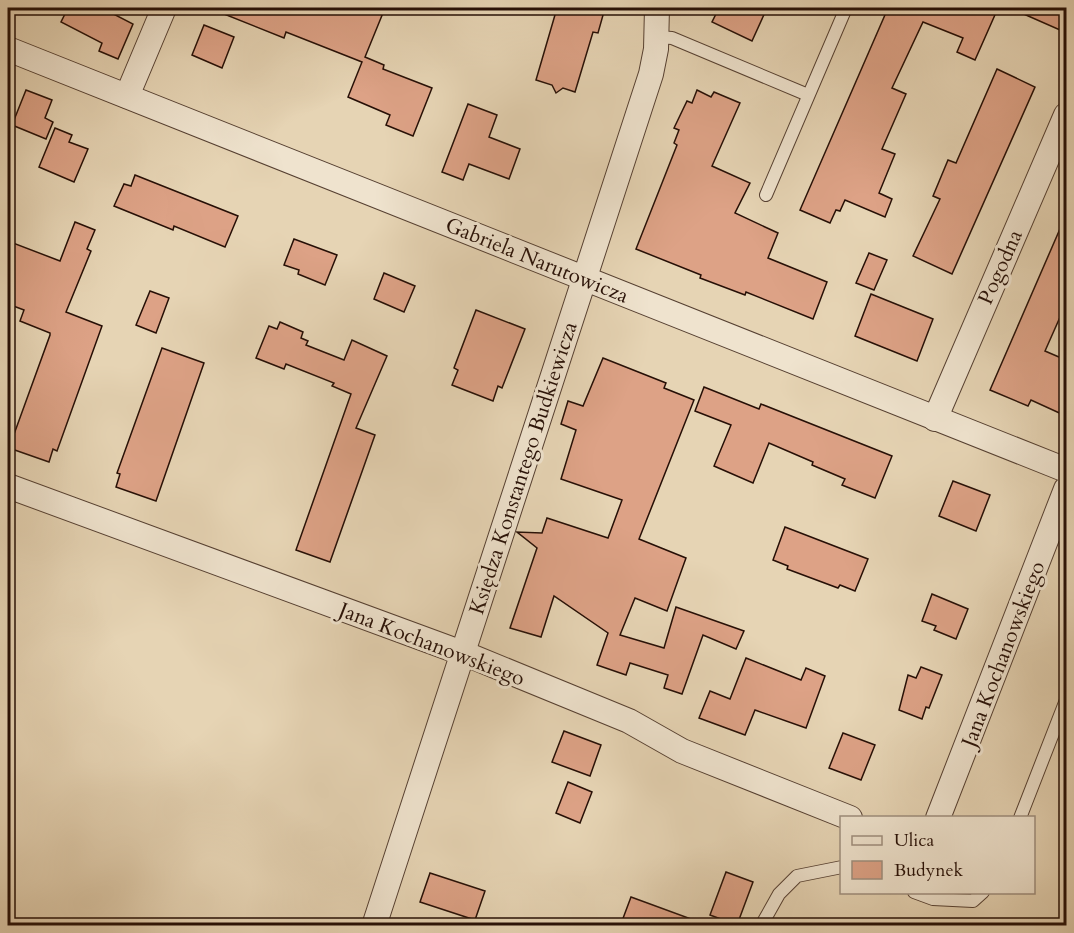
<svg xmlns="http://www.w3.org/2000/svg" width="1074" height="933" font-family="Cardo,serif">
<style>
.building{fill:#dda286;stroke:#260f06;stroke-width:1.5}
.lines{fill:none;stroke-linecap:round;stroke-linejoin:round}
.service-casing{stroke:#564032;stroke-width:14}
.minor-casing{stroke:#564032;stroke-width:26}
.service{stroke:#efe3ce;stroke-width:12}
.minor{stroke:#efe3ce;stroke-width:24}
.labels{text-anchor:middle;stroke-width:6;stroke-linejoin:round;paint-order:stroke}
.street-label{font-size:21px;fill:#260f06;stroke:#efe3ce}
</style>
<rect width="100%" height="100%" fill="#e6d4b4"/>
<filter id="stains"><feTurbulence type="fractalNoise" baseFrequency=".00333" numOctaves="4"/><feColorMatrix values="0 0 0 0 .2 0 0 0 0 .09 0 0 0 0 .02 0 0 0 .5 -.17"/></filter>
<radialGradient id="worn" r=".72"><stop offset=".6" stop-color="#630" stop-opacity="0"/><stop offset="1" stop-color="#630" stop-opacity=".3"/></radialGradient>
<g class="building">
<polygon points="68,8 102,8 133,24 118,59 99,51 102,43 61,22"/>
<polygon points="209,8 385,8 365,57 384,65 383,69 432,88 413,136 386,125 390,115 348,97 362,62 286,32 284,38"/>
<polygon points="557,8 605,8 598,33 593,32 575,92 563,88 556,93 552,85 536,80"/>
<polygon points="719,8 767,8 752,41 712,22"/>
<polygon points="888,8 998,8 975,60 957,52 963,38 923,22 892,88 906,94 882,149 895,154 879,193 892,199 885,217 845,200 840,211 836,210 830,223 800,210"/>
<polygon points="1010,8 1066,8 1066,16 1060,30"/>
<polygon points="204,25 234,37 222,68 192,55"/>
<polygon points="997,69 1035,87 952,274 913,256 940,199 933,196 948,160 956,163"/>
<polygon points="26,90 52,100 45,118 53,122 46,139 12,125"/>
<polygon points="697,90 711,97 714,92 740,103 712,166 750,183 735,213 778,233 768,258 827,282 813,319 746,292 745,295 700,278 701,275 636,249 677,145 674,143 679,130 674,128 687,101 692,103"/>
<polygon points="468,104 497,115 489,137 520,149 509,179 469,164 463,180 442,172"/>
<polygon points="55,128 72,135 69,142 88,149 74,182 39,167"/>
<polygon points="135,175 238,216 225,247 174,226 173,230 114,206 124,184 131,186"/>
<polygon points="1066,215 1066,317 1061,315 1045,351 1066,360 1066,416 1031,400 1028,406 990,390"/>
<polygon points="75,222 95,230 87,249 91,251 66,312 102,326 57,451 53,449 49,462 9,448 50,335 50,333 20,321 24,310 8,304 8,241 60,261"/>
<polygon points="294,239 337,255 325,285 298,274 299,270 284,265"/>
<polygon points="869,253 887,260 874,290 856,283"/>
<polygon points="384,273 415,286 404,312 374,299"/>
<polygon points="150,291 169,298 156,333 136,325"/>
<polygon points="871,294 933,319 917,361 855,336"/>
<polygon points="476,310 525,329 502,388 498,386 493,401 452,385 458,370 454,368"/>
<polygon points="280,322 303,332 301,338 308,341 306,345 344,360 352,340 387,356 356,428 375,435 330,562 296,550 351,394 332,386 334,383 286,364 284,369 256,358 269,326 277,329"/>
<polygon points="162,348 204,363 156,501 116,487 120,474 117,473"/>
<polygon points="603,358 666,383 664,388 694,400 639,539 686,558 667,611 635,598 620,635 664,648 676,607 744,631 736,649 703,635 682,694 664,688 668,675 630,663 626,675 597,665 608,633 554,596 541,637 510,628 537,548 517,532 542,533 547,518 608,538 622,500 561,479 576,430 561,424 568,401 583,406"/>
<polygon points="704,387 759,409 761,404 892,456 875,498 842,485 845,479 812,465 813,462 769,443 753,483 714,466 731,425 695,411"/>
<polygon points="953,481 990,495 976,531 939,516"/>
<polygon points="785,527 868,559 855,591 840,585 838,588 787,569 788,566 773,560"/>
<polygon points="932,594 968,609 956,639 934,630 936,626 922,621"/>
<polygon points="746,658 801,680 806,668 825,676 806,728 755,710 745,735 699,718 710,691 730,699"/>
<polygon points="921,667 942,675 929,708 926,707 922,719 899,710 908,675 916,678"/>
<polygon points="564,731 601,745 590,776 552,762"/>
<polygon points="843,733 875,745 861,780 829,768"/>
<polygon points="568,782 592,792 580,823 556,813"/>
<polygon points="726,872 753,882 737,925 710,915"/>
<polygon points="430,873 485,891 475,920 420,902"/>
<polygon points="631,897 702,923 702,926 635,926 622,921"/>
</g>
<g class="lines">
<defs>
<g id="service">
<polyline points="657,37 672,38 808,95"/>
<polyline points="766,195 846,8"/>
<polyline points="1020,818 1066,700"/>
<polyline points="914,892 933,899 973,901 983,892"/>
<polyline points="761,926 779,894 797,876 842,867"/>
</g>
<g id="minor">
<polyline points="8,49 1066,470"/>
<polyline points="127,96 164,8"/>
<polyline points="935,419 1066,115"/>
<polyline points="8,486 473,657 629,721 682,751 850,818"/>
<polyline points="938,818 1066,489"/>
<polyline points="374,926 651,74 656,49 657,8"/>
</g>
</defs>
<use href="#service" class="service-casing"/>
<use href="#minor" class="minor-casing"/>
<use href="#service" class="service"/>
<use href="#minor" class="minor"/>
</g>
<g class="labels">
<g class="street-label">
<text transform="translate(537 260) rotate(22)" y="7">Gabriela Narutowicza</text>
<text transform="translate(1000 267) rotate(-66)" y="7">Pogodna</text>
<text transform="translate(523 468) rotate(-72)" y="7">Księdza Konstantego Budkiewicza</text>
<text transform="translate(432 644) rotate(21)" y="7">Jana Kochanowskiego</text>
<text transform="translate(1003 654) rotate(-69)" y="7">Jana Kochanowskiego</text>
</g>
</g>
<rect width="1074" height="933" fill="none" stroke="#e6d4b4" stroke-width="30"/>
<rect x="9" y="9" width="1056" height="915" fill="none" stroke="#260f06" stroke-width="3"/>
<rect x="15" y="15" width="1044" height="903" fill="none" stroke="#260f06" stroke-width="1.5"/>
<rect x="840" y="816" width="195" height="78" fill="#efe3ce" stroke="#9f8e7e" stroke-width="1.5"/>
<rect x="852" y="836" width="30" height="9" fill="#efe3ce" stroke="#9f8e7e" stroke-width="1.5"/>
<text x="894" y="846" font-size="18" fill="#260f06">Ulica</text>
<rect x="852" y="861" width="30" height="18" fill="#dda286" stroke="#9f8e7e" stroke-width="1.5"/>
<text x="894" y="876" font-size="18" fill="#260f06">Budynek</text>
<rect width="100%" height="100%" filter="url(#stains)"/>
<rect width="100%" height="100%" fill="url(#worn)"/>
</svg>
